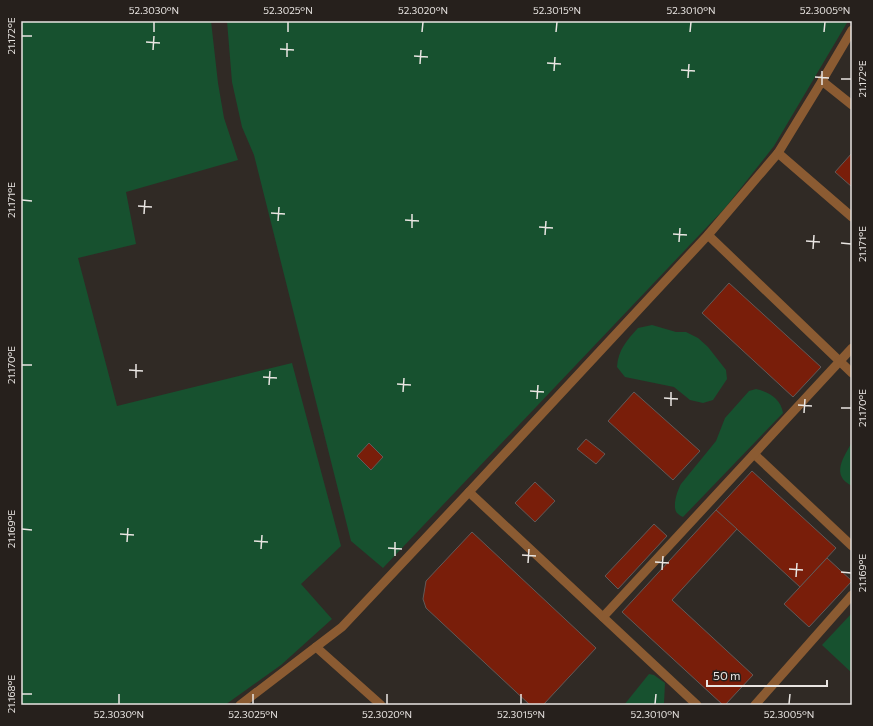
<svg xmlns="http://www.w3.org/2000/svg" width="873" height="726" font-family="Commissioner,sans-serif">
<style>
.green{fill:#17512f}
.building{fill:#791e0a;stroke:#625a58}
.lines{fill:none;stroke-linecap:round;stroke-linejoin:round}
.service{stroke:#8b5b32;stroke-width:9}
.ticks{fill:none;stroke:#e9e5e2;stroke-width:1.5}
.neatline{fill:none;stroke:#e9e5e2;stroke-width:1.5}
.ticks-label{font-size:10px;text-anchor:middle;fill:#e9e5e2}
</style>
<rect width="100%" height="100%" fill="#302a25"/>
<g class="green">
<polygon points="21,21 211,21 218,83 224,118 238,160 126,192 136,244 78,258 117,406 292,363 341,546 301,584 332,619 281,665 225,705 21,705"/>
<polygon points="227,21 848,21 774,146 725,208 383,568 351,541 254,155 242,127 232,82"/>
<path d="M652,325L676,332H686L698,338L708,347L726,370L727,379L713,400L703,403L690,400L674,387L625,377L617,367C618,350 627,340 638,328Z"/>
<path d="M756,389C769,392 781,399 783,413L683,517C681,516 679,515 677,513C672,507 677,491 681,484L716,441L725,418L749,391Z"/>
<path d="M852,442V486C830,475 844,457 852,442Z"/>
<polygon points="852,613 852,673 822,645"/>
<polygon points="649,674 654,675 665,683 664,703 662,705 624,705"/>
</g>
<g class="building">
<polygon points="852,153 852,187 835,172"/>
<polygon points="729,283 821,367 793,397 702,313"/>
<polygon points="634,392 700,451 673,480 608,421"/>
<polygon points="586,439 605,454 596,464 577,449"/>
<polygon points="369,443 383,457 371,470 357,456"/>
<polygon points="752,471 836,548 800,587 716,510"/>
<polygon points="535,482 555,501 535,522 515,503"/>
<polygon points="716,510 737,529 672,600 753,675 725,705 723,705 622,612"/>
<polygon points="654,524 667,536 618,589 605,576"/>
<polygon points="472,532 596,648 543,705 530,705 426,608 423,599 426,581"/>
<polygon points="827,558 852,581 809,627 784,604"/>
</g>
<g class="lines">
<g class="service">
<polyline points="822,81 852,105"/>
<polyline points="778,153 852,217"/>
<polyline points="708,235 852,373"/>
<polyline points="754,454 852,546"/>
<polyline points="469,492 697,705"/>
<polyline points="603,617 852,348"/>
<polyline points="316,647 381,705"/>
<polyline points="240,705 342,627 469,492 708,235 778,153 822,81 852,30"/>
<polyline points="755,705 852,595"/>
</g>
</g>
<path class="ticks" d="M154,32V22M288,32V22M422,32L423,22M556,32L557,22M690,32L691,22M824,32L825,22M22,36H32M146,42L160,43M280,49L294,50M153,50L154,36M414,56L428,57M287,57V43M547,63L561,64M420,64L421,50M681,70L695,71M554,71L555,57M815,77L829,78M688,78L689,64M841,79H851M822,85V71M22,200L32,201M138,206L152,207M271,213L285,214M144,214L145,200M405,220L419,221M278,221L279,207M539,227L553,228M412,228V214M673,234L687,235M545,235L546,221M806,241L820,242M679,242L680,228M841,243L851,244M813,249L814,235M22,365H32M129,370L143,371M263,377L277,378M136,378V364M397,384L411,385M269,385L270,371M530,391L544,392M403,392L404,378M664,398L678,399M537,399L538,385M798,405L812,406M671,406V392M841,408H851M804,413L805,399M22,529L32,530M120,534L134,535M254,541L268,542M127,542L128,528M388,548L402,549M261,549L262,535M522,555L536,556M395,556V542M655,562L669,563M528,563L529,549M789,569L803,570M662,570L663,556M841,572L851,573M796,577L797,563M22,694H32M119,704V694M253,704V694M387,704V694M521,704V694M655,704L656,694M789,704L790,694"/>
<rect width="873" height="726" fill="none" stroke="#26201c" stroke-width="44"/>
<path d="M707 680v6h120v-6" fill="none" stroke="#e9e5e2" stroke-width="2"/>
<text x="713" y="680" font-size="12" fill="#e9e5e2" stroke="#26201c" stroke-width="3" paint-order="stroke">50 m</text>
<rect x="22" y="22" width="829" height="682" class="neatline"/>
<g class="ticks-label">
<text x="154" y="14">52.3030°N</text>
<text x="288" y="14">52.3025°N</text>
<text x="423" y="14">52.3020°N</text>
<text x="557" y="14">52.3015°N</text>
<text x="691" y="14">52.3010°N</text>
<text x="825" y="14">52.3005°N</text>
<text transform="translate(11 36) rotate(-90)" y="4">21.172°E</text>
<text transform="translate(862 79) rotate(-90)" y="4">21.172°E</text>
<text transform="translate(11 200) rotate(-90)" y="4">21.171°E</text>
<text transform="translate(862 244) rotate(-90)" y="4">21.171°E</text>
<text transform="translate(11 365) rotate(-90)" y="4">21.170°E</text>
<text transform="translate(862 408) rotate(-90)" y="4">21.170°E</text>
<text transform="translate(11 529) rotate(-90)" y="4">21.169°E</text>
<text transform="translate(862 573) rotate(-90)" y="4">21.169°E</text>
<text transform="translate(11 694) rotate(-90)" y="4">21.168°E</text>
<text x="119" y="718">52.3030°N</text>
<text x="253" y="718">52.3025°N</text>
<text x="387" y="718">52.3020°N</text>
<text x="521" y="718">52.3015°N</text>
<text x="655" y="718">52.3010°N</text>
<text x="789" y="718">52.3005°N</text>
</g>
</svg>
